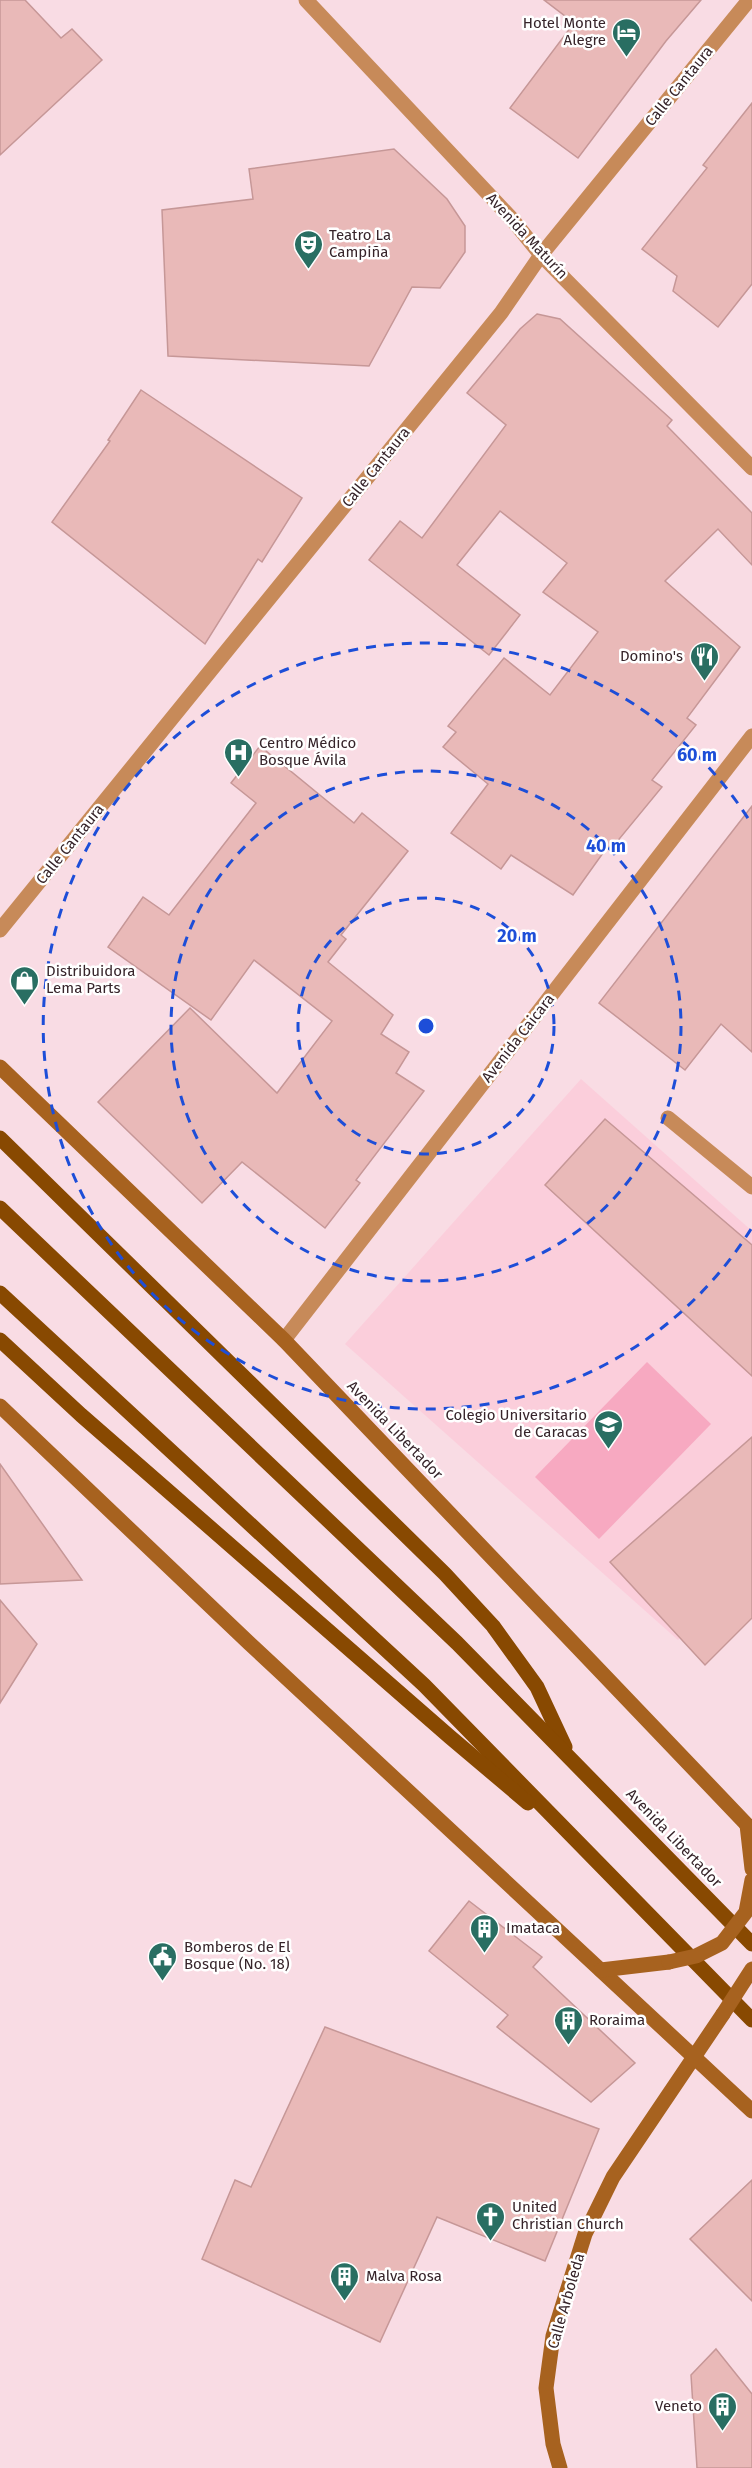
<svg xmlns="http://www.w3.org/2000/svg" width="752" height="2468" font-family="'Fira Sans',sans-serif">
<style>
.built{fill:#fbcedb}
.green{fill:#f7a9c1}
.building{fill:#e9b9b8;stroke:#c69797;stroke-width:1.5}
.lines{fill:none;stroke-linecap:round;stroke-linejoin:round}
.minor{stroke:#c78a59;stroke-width:15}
.secondary{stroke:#a7621f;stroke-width:15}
.primary{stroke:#884901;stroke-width:15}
.secondary-bridge{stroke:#a7621f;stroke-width:15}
.ring{fill:none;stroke:#1d4ed8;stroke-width:3;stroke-dasharray:10 8}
.labels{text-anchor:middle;stroke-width:5;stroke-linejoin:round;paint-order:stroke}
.poi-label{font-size:15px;fill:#36242a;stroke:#fff;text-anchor:start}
.street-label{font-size:15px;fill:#36242a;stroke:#fff}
.centre{fill:#1d4ed8;stroke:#fff;stroke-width:3}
.ring-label{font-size:18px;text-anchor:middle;font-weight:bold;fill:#1d4ed8;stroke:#fff;stroke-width:5;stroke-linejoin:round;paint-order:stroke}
</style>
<rect width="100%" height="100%" fill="#f9dce4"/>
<polygon class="built" points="581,1079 752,1231 752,1557 678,1640 345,1344"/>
<polygon class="green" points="647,1362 711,1424 599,1539 535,1477"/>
<g class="building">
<polygon points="0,0 25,0 61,38 72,29 102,60 0,155"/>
<polygon points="544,0 701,0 666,41 578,158 510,108 574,23"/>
<polygon points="752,103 752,284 718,327 673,291 677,276 642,249 707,168 703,165"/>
<polygon points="394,149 447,199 465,226 465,252 440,288 412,287 369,366 168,356 162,210 253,199 249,169"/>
<polygon points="537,314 560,319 672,420 667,426 752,513 752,565 718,529 665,581 740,647 687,718 696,725 652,780 662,787 611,849 608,846 573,895 511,855 501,869 451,833 488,784 443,747 456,732 448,726 504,658 550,695 598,632 543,592 567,563 500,511 457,565 520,615 489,655 369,560 400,521 422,538 506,425 467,393 520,329"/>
<polygon points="141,390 302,498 262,562 258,559 205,644 52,522 110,441 108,440"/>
<polygon points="260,746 354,823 362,813 408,851 341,935 346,939 328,962 393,1015 381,1034 409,1052 396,1073 424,1091 356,1180 360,1183 325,1228 242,1162 202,1203 98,1102 190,1008 277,1093 332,1021 254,960 211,1020 108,947 143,897 169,915 256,803 231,783"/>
<polygon points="752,806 752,1052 721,1024 685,1070 599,1003"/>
<polygon points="605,1119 752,1245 752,1376 545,1185"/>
<polygon points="752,1437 752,1618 705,1665 610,1562"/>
<polygon points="0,1464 82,1580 0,1584"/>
<polygon points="0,1600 37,1644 0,1703"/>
<polygon points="469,1901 542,1957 533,1967 635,2063 591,2102 497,2027 508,2015 429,1951"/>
<polygon points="325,2027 599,2129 545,2261 437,2217 380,2342 202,2259 235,2180 251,2187"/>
<polygon points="752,2180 752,2301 690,2239"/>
<polygon points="716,2349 752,2394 752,2468 697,2468 691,2375"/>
</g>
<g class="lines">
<g class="minor">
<polyline points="306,0 511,218 541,255 752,468"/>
<polyline points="0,930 501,313 541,255 749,0"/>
<polyline points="668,1118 752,1187"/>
<polyline points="284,1340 752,736"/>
</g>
<g class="secondary">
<polyline points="0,1067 284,1340 752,1830"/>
<polyline points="0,1406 249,1643 752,2111"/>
<polyline points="747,1825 752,1869"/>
<polyline points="601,1970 669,1962"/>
<polyline points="560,2468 553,2444 546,2388 553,2336 585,2234 613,2177 723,2014"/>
</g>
<g class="primary">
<polyline points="0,1138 445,1574 493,1626 537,1687 565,1747"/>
<polyline points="0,1208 457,1643 752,1944"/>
<polyline points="0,1293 424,1685 752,2020"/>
<polyline points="0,1340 81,1415 450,1737 528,1803"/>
</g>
<g class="secondary-bridge">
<polyline points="669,1962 696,1956 722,1943 746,1912 752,1880"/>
<polyline points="723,2014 752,1969"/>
</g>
</g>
<g class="ring">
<circle cx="426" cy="1026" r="128"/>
<circle cx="426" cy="1026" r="255"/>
<path d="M751 1229A383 383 0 1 1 751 823"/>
</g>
<defs>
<symbol id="hotel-pin" viewBox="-11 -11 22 30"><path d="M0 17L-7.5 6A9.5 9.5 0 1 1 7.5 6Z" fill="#296e62" stroke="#fff"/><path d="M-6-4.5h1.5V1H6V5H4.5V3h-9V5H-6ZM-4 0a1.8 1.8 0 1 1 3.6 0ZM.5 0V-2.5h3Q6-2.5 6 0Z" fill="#fff"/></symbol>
<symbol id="theatre-pin" viewBox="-11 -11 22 30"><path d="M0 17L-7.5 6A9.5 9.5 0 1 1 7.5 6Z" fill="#296e62" stroke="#fff"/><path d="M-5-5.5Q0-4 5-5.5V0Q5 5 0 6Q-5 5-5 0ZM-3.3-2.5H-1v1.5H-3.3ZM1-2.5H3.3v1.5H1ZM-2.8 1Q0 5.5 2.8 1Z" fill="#fff"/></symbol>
<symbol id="restaurant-pin" viewBox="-11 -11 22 30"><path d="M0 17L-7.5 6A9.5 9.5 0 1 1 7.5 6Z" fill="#296e62" stroke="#fff"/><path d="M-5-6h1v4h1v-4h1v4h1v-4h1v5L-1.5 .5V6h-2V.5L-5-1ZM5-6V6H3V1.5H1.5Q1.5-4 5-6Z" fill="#fff"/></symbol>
<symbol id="hospital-pin" viewBox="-11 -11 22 30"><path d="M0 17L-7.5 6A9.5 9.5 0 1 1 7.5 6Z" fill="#296e62" stroke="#fff"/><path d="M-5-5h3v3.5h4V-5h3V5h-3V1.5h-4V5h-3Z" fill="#fff"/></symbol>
<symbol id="shop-pin" viewBox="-11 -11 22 30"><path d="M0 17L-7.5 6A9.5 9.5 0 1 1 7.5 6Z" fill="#296e62" stroke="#fff"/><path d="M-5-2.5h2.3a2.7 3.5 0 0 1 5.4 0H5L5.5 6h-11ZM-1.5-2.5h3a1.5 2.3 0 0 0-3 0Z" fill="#fff"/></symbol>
<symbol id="university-pin" viewBox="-11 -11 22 30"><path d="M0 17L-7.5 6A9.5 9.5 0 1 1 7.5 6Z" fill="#296e62" stroke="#fff"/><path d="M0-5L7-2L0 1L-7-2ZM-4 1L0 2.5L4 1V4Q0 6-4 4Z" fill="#fff"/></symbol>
<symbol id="building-pin" viewBox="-11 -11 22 30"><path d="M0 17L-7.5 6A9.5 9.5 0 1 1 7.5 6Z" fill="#296e62" stroke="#fff"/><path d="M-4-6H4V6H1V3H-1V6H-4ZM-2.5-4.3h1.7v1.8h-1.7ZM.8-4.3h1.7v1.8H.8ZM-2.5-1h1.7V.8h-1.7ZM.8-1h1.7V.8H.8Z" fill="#fff"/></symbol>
<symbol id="civic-pin" viewBox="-11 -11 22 30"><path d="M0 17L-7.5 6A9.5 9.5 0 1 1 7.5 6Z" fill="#296e62" stroke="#fff"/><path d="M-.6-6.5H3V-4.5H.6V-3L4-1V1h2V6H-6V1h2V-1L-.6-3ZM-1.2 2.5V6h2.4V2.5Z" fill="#fff"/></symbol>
<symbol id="church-pin" viewBox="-11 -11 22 30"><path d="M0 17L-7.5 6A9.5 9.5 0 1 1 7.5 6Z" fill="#296e62" stroke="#fff"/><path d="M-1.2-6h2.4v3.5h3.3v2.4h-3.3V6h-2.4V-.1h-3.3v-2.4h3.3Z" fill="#fff"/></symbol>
</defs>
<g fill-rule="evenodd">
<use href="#hotel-pin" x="610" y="16" width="33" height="45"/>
<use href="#theatre-pin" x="292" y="228" width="33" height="45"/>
<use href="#restaurant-pin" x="688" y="640" width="33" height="45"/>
<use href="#hospital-pin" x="222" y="736" width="33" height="45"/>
<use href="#shop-pin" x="8" y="964" width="33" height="45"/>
<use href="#university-pin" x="592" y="1408" width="33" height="45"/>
<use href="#building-pin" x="468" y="1912" width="33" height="45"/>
<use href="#civic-pin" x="146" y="1940" width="33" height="45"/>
<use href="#building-pin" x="552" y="2004" width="33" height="45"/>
<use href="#church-pin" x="474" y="2200" width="33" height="45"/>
<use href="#building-pin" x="328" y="2260" width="33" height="45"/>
<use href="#building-pin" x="706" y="2390" width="33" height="45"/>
</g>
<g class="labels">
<g class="poi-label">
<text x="606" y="28" text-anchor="end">Hotel Monte<tspan x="606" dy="17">Alegre</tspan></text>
<text x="329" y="240">Teatro La<tspan x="329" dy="17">Campiña</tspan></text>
<text x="683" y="661" text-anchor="end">Domino's</text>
<text x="259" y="748">Centro Médico<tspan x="259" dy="17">Bosque Ávila</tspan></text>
<text x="46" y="976">Distribuidora<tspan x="46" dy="17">Lema Parts</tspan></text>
<text x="587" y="1420" text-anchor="end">Colegio Universitario<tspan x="587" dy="17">de Caracas</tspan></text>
<text x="506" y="1933">Imataca</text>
<text x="184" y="1952">Bomberos de El<tspan x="184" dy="17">Bosque (No. 18)</tspan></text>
<text x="589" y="2025">Roraima</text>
<text x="512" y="2212">United<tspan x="512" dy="17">Christian Church</tspan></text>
<text x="366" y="2281">Malva Rosa</text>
<text x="702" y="2411" text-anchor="end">Veneto</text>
</g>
<g class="street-label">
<text transform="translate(679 86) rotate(-51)" y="5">Calle Cantaura</text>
<text transform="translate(527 236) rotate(47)" y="5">Avenida Maturín</text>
<text transform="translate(376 467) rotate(-51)" y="5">Calle Cantaura</text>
<text transform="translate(70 844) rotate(-51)" y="5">Calle Cantaura</text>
<text transform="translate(518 1038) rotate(-52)" y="5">Avenida Caicara</text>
<text transform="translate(395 1430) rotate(46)" y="5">Avenida Libertador</text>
<text transform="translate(674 1838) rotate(46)" y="5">Avenida Libertador</text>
<text transform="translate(566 2301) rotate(-74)" y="5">Calle Arboleda</text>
</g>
</g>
<circle cx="426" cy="1026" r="9" class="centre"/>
<g class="ring-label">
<text x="697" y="761">60 m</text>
<text x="606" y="852">40 m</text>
<text x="517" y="942">20 m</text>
</g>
</svg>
